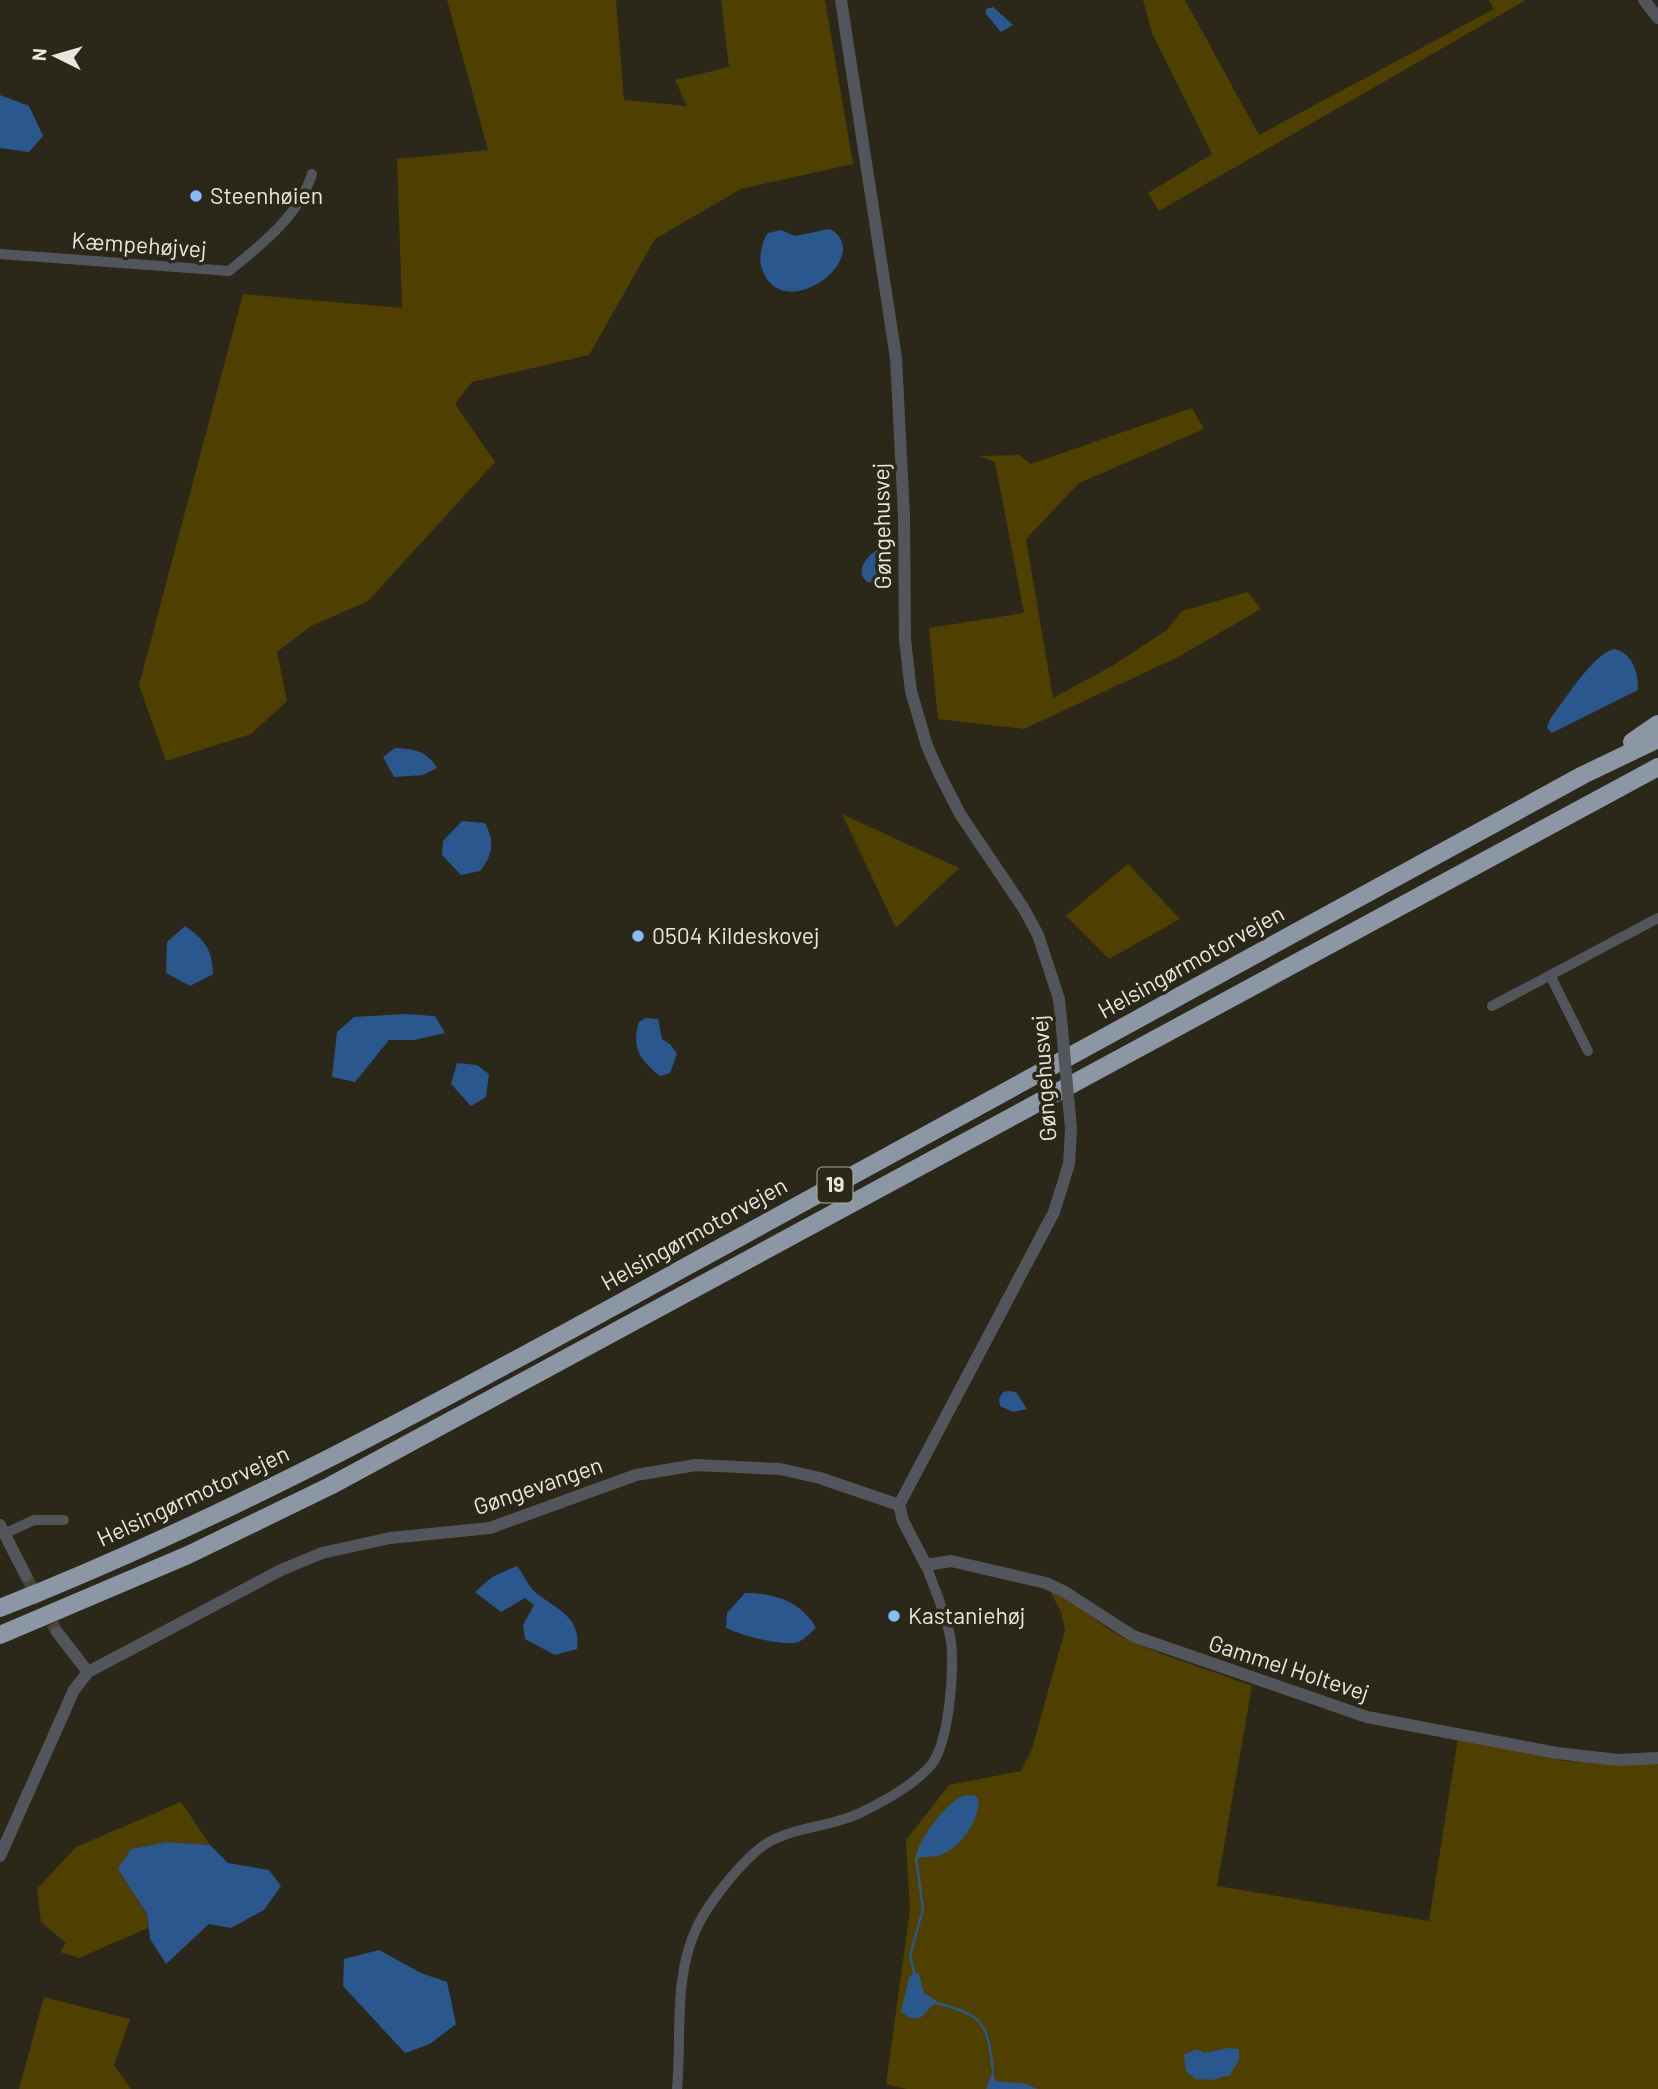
<svg xmlns="http://www.w3.org/2000/svg" width="1658" height="2089" font-family="Barlow,sans-serif">
<style>
.green{fill:#504000}
.water{fill:#29578e}
.lines{fill:none;stroke-linecap:round;stroke-linejoin:round}
.stream{stroke:#29578e;stroke-width:2.5}
.tertiary-tunnel{stroke:#484436;stroke-width:12;stroke-dasharray:12 6;stroke-linecap:butt}
.minor{stroke:#52565c;stroke-width:10}
.tertiary{stroke:#52565c;stroke-width:12}
.motorway{stroke:#8c97a6;stroke-width:18}
.tertiary-bridge{stroke:#52565c;stroke-width:12}
.poi-dot{fill:#87bbfb;stroke:#2b2719;stroke-width:2.5}
.labels{text-anchor:middle;stroke-width:7;stroke-linejoin:round;paint-order:stroke}
.shield{fill:#2b2719;stroke:#b0ada2;stroke-width:2}
.shield-label{font-size:21px;font-weight:bold;fill:#e9e7dd}
.poi-label{font-size:23px;fill:#e9e7dd;stroke:#2b2719;text-anchor:start}
.street-label{font-size:23px;fill:#e9e7dd;stroke:#2b2719}
</style>
<rect width="100%" height="100%" fill="#2b2719"/>
<g class="green">
<polygon points="447,0 616,0 624,100 687,106 675,80 729,67 721,0 825,0 853,164 741,189 655,239 589,355 472,382 455,404 495,462 368,601 311,626 277,652 287,701 251,734 166,761 139,685 243,294 402,308 397,159 488,150"/>
<polygon points="1143,0 1185,0 1259,135 1494,9 1489,0 1526,0 1159,211 1148,193 1212,154 1152,33"/>
<polygon points="1192,408 1204,429 1079,483 1026,539 1053,698 1112,666 1167,630 1182,611 1248,592 1261,609 1178,657 1024,729 938,719 929,628 1024,613 995,462 979,456 1019,455 1031,464"/>
<polygon points="842,814 959,868 896,928"/>
<polygon points="1128,864 1180,919 1109,959 1066,916"/>
<path d="M1050,1591C1079,1602 1100,1627 1128,1640C1168,1658 1211,1670 1252,1686L1217,1886L1429,1921L1458,1738L1565,1761L1658,1764V2089H907L886,2084L910,1910L906,1840L949,1785L1021,1771L1032,1749L1065,1630L1061,1612Z"/>
<polygon points="181,1802 210,1845 168,1842 119,1869 147,1915 148,1928 79,1958 60,1952 66,1943 41,1922 37,1889 76,1847"/>
<polygon points="44,1997 130,2019 114,2065 131,2089 19,2089"/>
</g>
<g class="water">
<polygon points="993,7 1013,25 1001,32 986,14 986,9"/>
<polygon points="0,95 29,106 43,136 29,152 0,148"/>
<path d="M830,229C877,256 783,328 762,269C758,258 762,241 768,233L781,230L795,236Z"/>
<path d="M887,545L892,557L893,580L880,584L867,582C851,568 874,549 887,545Z"/>
<path d="M1614,649C1633,653 1638,672 1638,690L1552,733L1547,728L1550,719C1565,700 1592,655 1614,649Z"/>
<path d="M395,748C414,749 427,751 437,768L423,775L394,777L383,757Z"/>
<path d="M462,821L485,823C495,843 493,854 480,871L461,875L442,855L443,841Z"/>
<path d="M185,926C205,940 212,949 213,974L190,986L166,973L167,942Z"/>
<polygon points="404,1014 435,1016 445,1033 414,1040 389,1040 355,1082 332,1077 337,1032 354,1017"/>
<path d="M646,1018L658,1019L662,1039L670,1044L677,1054L670,1073L660,1076C640,1060 631,1047 639,1022Z"/>
<polygon points="457,1063 477,1065 489,1074 486,1097 471,1106 451,1084"/>
<polygon points="1009,1391 1016,1392 1027,1409 1013,1412 1000,1406 999,1399 1003,1392"/>
<path d="M517,1566C523,1573 527,1584 533,1590C554,1609 582,1615 577,1649L555,1655L525,1639L523,1625L534,1605L525,1598L501,1612L475,1592L492,1577Z"/>
<path d="M745,1593C774,1593 802,1602 816,1628C811,1632 804,1640 798,1642C782,1647 741,1635 726,1628L727,1613Z"/>
<path d="M975,1795L979,1801C977,1822 963,1845 943,1854C935,1858 925,1856 916,1858C915,1844 948,1800 963,1796C967,1795 971,1796 975,1795Z"/>
<polygon points="168,1842 210,1845 228,1863 269,1870 281,1886 264,1910 231,1928 209,1924 166,1964 150,1939 147,1914 118,1869 131,1849"/>
<polygon points="379,1950 421,1973 447,1982 456,2024 430,2044 405,2053 343,1986 344,1959"/>
<polygon points="914,1972 919,1974 924,1993 937,2001 920,2018 910,2018 901,2012 909,1978"/>
<polygon points="1227,2048 1239,2049 1239,2060 1230,2075 1212,2080 1195,2079 1186,2071 1184,2055 1197,2049 1204,2053"/>
<polygon points="993,2070 995,2081 1023,2083 1038,2089 986,2089"/>
</g>
<g class="lines">
<g class="stream">
<polyline points="914,1972 910,1956 923,1909 916,1858"/>
<path d="M936,2003C984,2015 987,2022 993,2070"/>
</g>
<polyline class="tertiary-tunnel" points="26,1576 57,1632"/>
<g class="minor">
<path d="M0,254L229,271C262,244 299,216 312,174"/>
<polyline points="1550,975 1588,1051"/>
<polyline points="1492,1006 1658,918"/>
<polyline points="4,1534 34,1520 64,1520"/>
<path d="M677,2089C682,2035 673,1977 697,1927C709,1902 746,1855 769,1842C798,1826 831,1827 860,1813C884,1801 913,1786 931,1765C949,1744 956,1663 950,1636C945,1612 934,1588 926,1565"/>
</g>
<g class="tertiary">
<polyline points="841,0 896,358 904,516 905,640 911,691 927,746 939,773 960,814 1024,909 1038,935 1059,999 1062,1029"/>
<polyline points="1644,0 1658,18"/>
<polyline points="1071,1129 1069,1164 1054,1212 899,1505 903,1521 926,1565 951,1561 1046,1583 1065,1592 1133,1636 1367,1717 1557,1753 1618,1760 1658,1758"/>
<polyline points="0,1525 26,1576"/>
<polyline points="57,1632 88,1672"/>
<polyline points="0,1856 74,1690 88,1672 281,1570 322,1553 390,1538 490,1528 636,1475 696,1465 780,1469 820,1478 899,1505"/>
</g>
<g class="motorway">
<polyline points="1632,742 1658,724"/>
<path d="M0,1608C254,1508 492,1373 731,1242C1015,1086 1299,931 1583,775L1658,739"/>
<polyline points="0,1635 188,1555 330,1486 1658,767"/>
</g>
<polyline class="tertiary-bridge" points="1062,1029 1071,1129"/>
</g>
<g class="poi-dot">
<circle cx="196" cy="196" r="7"/>
<circle cx="638" cy="936" r="7"/>
<circle cx="894" cy="1616" r="7"/>
</g>
<g class="labels">
<rect class="shield" x="817.5" y="1167.5" width="35" height="35" rx="5"/>
<g class="shield-label">
<text x="835" y="1192">19</text>
</g>
<g class="poi-label">
<text x="210" y="204">Steenhøien</text>
<text x="652" y="944">0504 Kildeskovej</text>
<text x="908" y="1624">Kastaniehøj</text>
</g>
<g class="street-label">
<text transform="translate(139 245) rotate(4)" y="8">Kæmpehøjvej</text>
<text transform="translate(882 526) rotate(-91)" y="8">Gøngehusvej</text>
<text transform="translate(1191 962) rotate(-29)" y="8">Helsingørmotorvejen</text>
<text transform="translate(1044 1078) rotate(-94)" y="8">Gøngehusvej</text>
<text transform="translate(694 1234) rotate(-29)" y="8">Helsingørmotorvejen</text>
<text transform="translate(538 1486) rotate(-19)" y="8">Gøngevangen</text>
<text transform="translate(193 1496) rotate(-25)" y="8">Helsingørmotorvejen</text>
<text transform="translate(1289 1668) rotate(18)" y="8">Gammel Holtevej</text>
</g>
</g>
<g transform="translate(56 56) rotate(275)" stroke="#2b2719" stroke-width="5" paint-order="stroke">
<path d="M0-5L12 26L0 18L-12 26Z" fill="#e9e7dd"/>
<text y="-10" font-size="19" font-weight="bold" text-anchor="middle" fill="#e9e7dd">N</text>
</g>
</svg>
